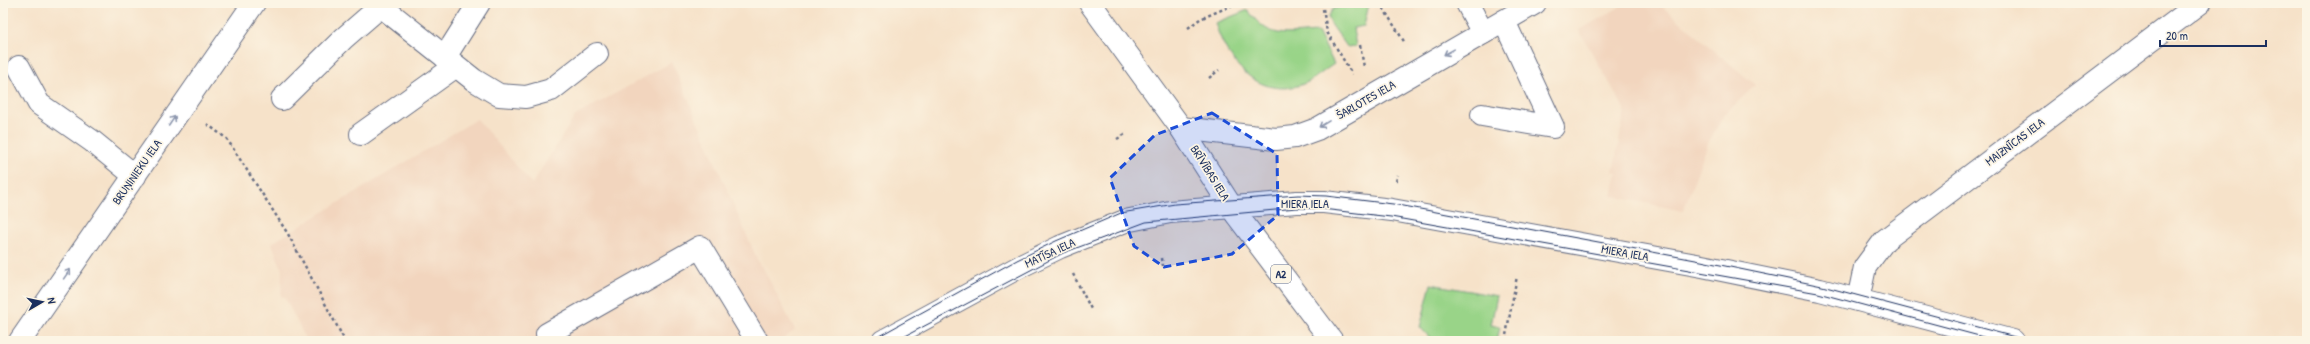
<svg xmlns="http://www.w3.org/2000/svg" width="2310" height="344" font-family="'Patrick Hand',sans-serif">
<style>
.built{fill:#f2d5be}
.green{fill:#99d488;stroke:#5a8273}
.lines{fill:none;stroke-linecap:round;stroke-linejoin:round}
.minor-casing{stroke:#686e83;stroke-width:24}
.highway-casing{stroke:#686e83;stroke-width:24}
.path{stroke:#686e83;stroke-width:2.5;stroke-dasharray:3 3;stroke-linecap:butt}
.minor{stroke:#fff;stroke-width:22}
.highway{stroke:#fff;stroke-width:22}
.tram{stroke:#1b2f5e;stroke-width:1}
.oneway{stroke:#8d97ae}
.marked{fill:#1d4ed8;fill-opacity:0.2;stroke:#1d4ed8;stroke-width:3;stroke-dasharray:8 5;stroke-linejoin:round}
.labels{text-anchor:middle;stroke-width:3.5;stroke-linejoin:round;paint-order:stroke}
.shield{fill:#fcf5e5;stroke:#5e6a86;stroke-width:1}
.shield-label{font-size:11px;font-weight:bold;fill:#1b2f5e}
.street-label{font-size:12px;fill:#1b2f5e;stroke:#fcf5e5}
</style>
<rect width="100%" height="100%" fill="#fcf5e5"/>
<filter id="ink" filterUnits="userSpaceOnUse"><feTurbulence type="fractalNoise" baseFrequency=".025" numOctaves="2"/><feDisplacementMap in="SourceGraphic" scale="8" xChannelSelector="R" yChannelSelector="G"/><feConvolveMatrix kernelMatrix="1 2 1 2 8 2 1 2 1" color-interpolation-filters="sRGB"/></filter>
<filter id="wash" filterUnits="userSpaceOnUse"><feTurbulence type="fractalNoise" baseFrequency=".012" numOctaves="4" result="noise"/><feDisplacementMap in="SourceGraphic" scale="16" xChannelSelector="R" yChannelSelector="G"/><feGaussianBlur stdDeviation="0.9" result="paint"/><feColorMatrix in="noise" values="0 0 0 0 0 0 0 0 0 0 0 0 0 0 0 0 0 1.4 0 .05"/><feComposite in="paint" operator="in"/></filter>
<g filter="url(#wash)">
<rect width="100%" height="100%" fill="#f6e2c9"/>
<g class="built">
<polygon points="1627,3 1658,3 1755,85 1724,115 1708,143 1683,211 1612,196 1617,173 1613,172 1625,110 1579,30"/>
<polygon points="672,62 760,266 762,266 795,330 781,341 307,341 284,296 281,297 282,270 272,243 477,119 532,184 575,116"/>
</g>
<g class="green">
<polygon points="1353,3 1369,4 1364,26 1353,28 1356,46 1348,48 1331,24 1328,17 1333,9"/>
<path d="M1248,10C1269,40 1284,34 1318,32L1334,64C1326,69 1317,77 1308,82C1262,103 1228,65 1215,23Z"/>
<polygon points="1431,284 1497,296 1491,325 1500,327 1497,341 1440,341 1437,338 1433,341 1420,327"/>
</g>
</g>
<g filter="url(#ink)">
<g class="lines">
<defs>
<g id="minor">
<polyline points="377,3 474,80 499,95 526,97 551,90 597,54"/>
<polyline points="1467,3 1483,33"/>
<polyline points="445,57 479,3"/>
<polyline points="19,67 39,104 92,141 135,176"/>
<polyline points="282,99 344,38 381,6"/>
<polyline points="1482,115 1553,127 1504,21"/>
<polyline points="1181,128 1276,139 1295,137 1317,129 1535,3"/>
<polyline points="361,134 456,66"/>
<polyline points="1858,300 1865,267 1885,240 2200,3"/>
<polyline points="20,341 254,3"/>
<polyline points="551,341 547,334 700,247 757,341"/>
<polyline points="883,341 1021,266 1060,247 1125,221 1170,212 1297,202 1324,202 1392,210 1702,266 1820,290 2013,341"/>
</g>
<polyline id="highway" points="1090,3 1181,128 1236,214 1332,341"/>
</defs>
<use href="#minor" class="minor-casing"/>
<use href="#highway" class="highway-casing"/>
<g class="path">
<polyline points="1322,3 1327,32 1352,74"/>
<polyline points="1380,3 1405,43"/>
<polyline points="1188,28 1200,19 1238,3"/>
<polyline points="1360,45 1364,67"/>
<polyline points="1209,78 1219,70"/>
<polyline points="207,124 227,139 288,234 345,341"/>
<polyline points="1117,139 1127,133"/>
<polyline points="1396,181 1398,175"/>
<polyline points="1162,258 1163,266"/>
<polyline points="1073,274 1091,309"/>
<polyline points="1505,341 1517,276"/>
</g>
<use href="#minor" class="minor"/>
<use href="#highway" class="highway"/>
<g class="tram">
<polyline points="870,341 1017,260 1056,241 1121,213 1175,204 1298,195 1326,196 1393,204 1701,261 1822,286 2030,341"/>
<polyline points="896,341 1063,253 1146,222 1297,208 1322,209 1391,217 1818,293 1998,341"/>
</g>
</g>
<defs><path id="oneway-shaft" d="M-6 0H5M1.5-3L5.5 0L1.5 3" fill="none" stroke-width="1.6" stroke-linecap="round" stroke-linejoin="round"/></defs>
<g class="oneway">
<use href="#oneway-shaft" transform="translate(1449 52) rotate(151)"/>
<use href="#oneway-shaft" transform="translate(172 121) rotate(-56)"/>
<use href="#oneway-shaft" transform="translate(1324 124) rotate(148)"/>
<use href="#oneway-shaft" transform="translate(67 274) rotate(-55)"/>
</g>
</g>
<path class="marked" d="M1212,113L1277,154L1278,215L1232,254L1164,267L1134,246L1110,178L1155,135Z"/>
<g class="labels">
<rect class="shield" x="1271" y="265" width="20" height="18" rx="3"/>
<g class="shield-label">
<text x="1281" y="278">A2</text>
</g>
<g class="street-label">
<text transform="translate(1366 100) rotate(-30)" y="4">ŠARLOTES IELA</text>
<text transform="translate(2015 142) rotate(-37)" y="4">MAIZNĪCAS IELA</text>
<text transform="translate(137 172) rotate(-55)" y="4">BRUŅINIEKU IELA</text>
<text transform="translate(1210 173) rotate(58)" y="4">BRĪVĪBAS IELA</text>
<text x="1305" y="208">MIERA IELA</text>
<text transform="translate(1050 253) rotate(-25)" y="4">MATĪSA IELA</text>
<text transform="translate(1625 253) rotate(10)" y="4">MIERA IELA</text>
</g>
</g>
<rect width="2310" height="344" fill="none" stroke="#fcf5e5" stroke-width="16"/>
<g transform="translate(42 302) rotate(81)" stroke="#fcf5e5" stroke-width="3" paint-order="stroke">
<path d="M0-3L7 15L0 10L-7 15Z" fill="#1b2f5e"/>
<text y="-6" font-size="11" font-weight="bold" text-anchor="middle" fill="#1b2f5e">N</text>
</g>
<path d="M2160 40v6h106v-6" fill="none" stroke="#1b2f5e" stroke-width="2"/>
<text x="2166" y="40" font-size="12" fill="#1b2f5e" stroke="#fcf5e5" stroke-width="3" paint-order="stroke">20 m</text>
</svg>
